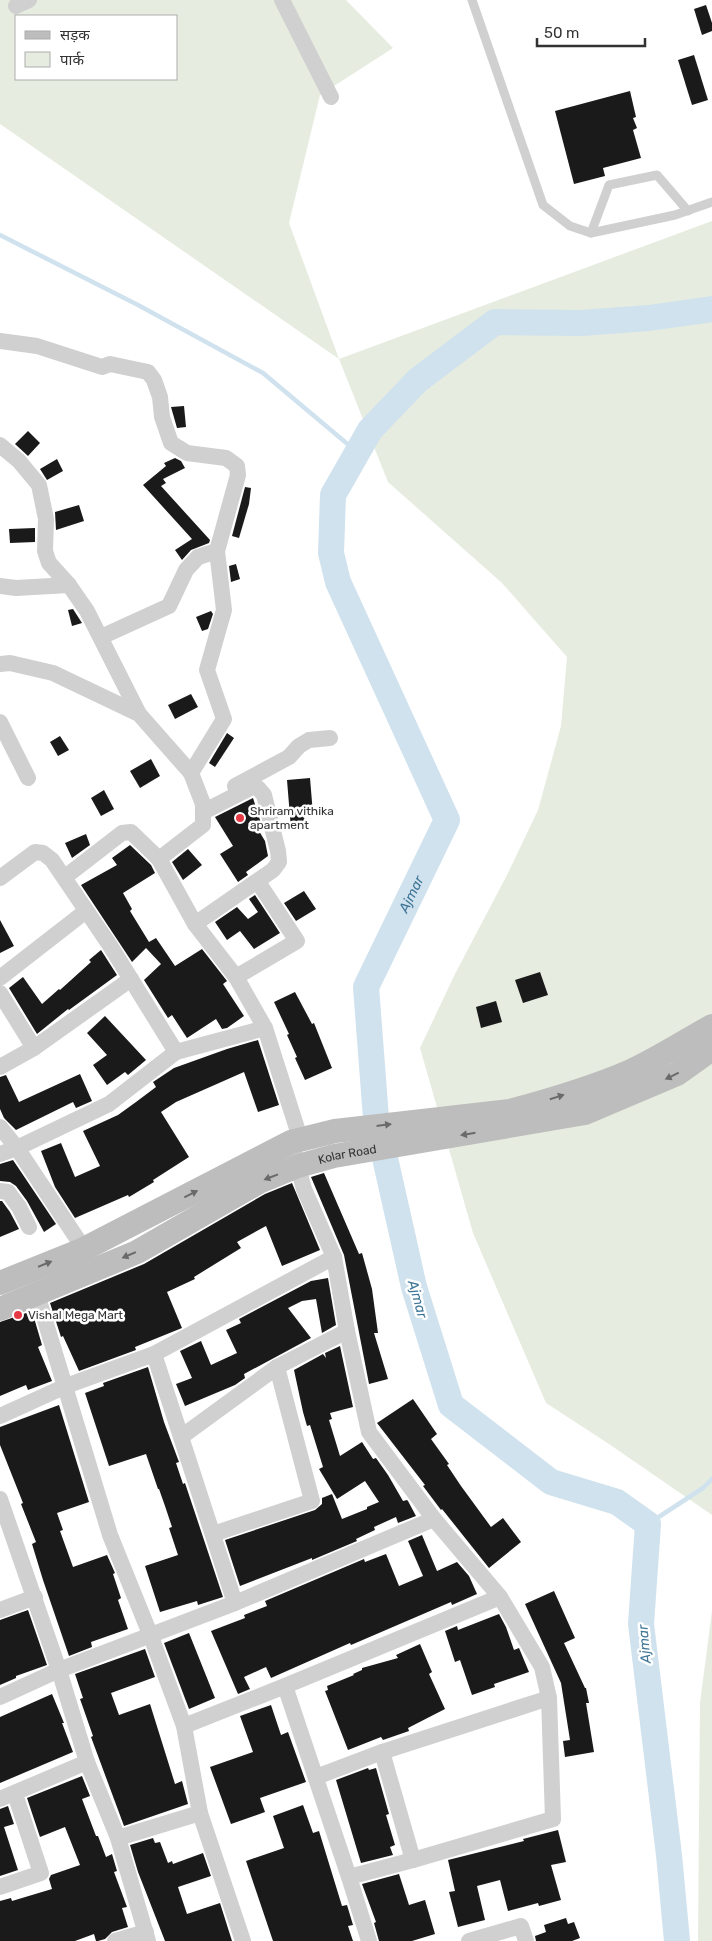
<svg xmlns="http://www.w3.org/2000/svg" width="712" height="1941" font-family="Rubik,'Noto Sans Devanagari',sans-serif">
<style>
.green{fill:#e6ecdf;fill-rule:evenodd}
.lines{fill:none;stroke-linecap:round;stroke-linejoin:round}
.stream{stroke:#cfe2ee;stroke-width:4.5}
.river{stroke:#cfe2ee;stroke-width:26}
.building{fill:#1a1a1a}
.service{stroke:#d0d0d0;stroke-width:9}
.minor{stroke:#d0d0d0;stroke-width:16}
.secondary{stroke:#bdbdbd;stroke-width:24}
.oneway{fill:#6a6a6a}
.poi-dot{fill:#e63946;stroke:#fff;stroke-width:2}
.labels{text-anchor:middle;stroke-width:5;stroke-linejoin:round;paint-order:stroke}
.poi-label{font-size:12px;fill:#333;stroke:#fff;text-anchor:start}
.street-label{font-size:12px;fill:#333;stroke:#fff}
.water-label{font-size:14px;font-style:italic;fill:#3f7597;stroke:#fff}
</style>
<rect width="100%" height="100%" fill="#fff"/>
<g class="green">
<path d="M0,0H346L393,48L320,95L289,223L339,359L712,221V1515L609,1444L546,1403L473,1233L420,1048L455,974L507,875L538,810L561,726L567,657L502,583L388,482L339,359L0,124ZM16,16H176V79H16Z"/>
<polygon points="712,1611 712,1941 698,1941 700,1703"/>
</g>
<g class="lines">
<g class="stream">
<polyline points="0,235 138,305 263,373 357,452"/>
<polyline points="648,1524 703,1488 712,1479"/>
</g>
<path class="river" id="s1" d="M677,1941L669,1855L641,1624L648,1524L617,1502L551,1482L451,1405L414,1287L376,1118L366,987L447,820L338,582L331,553L333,495L370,430L418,380L495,322L581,323L649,318L712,309"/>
</g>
<g class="building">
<polygon points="706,5 712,23 712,31 702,35 694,9"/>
<polygon points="694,55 708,100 692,105 678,60"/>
<polygon points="630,91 636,117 633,118 637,128 633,130 641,158 603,168 605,176 574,184 555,111"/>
<polygon points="184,406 186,427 177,428 171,407"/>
<polygon points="28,431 40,443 28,456 15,444"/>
<polygon points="175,458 181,461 185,468 163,479 166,483 161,486 210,540 209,543 191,550 182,560 175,550 192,539 143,485 166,466 164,463"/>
<polygon points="57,459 63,471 47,480 40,469"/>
<polygon points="245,487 251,488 249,504 239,538 232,536"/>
<polygon points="79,505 84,521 56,530 55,512"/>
<polygon points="35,528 35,542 10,543 9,529"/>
<polygon points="236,564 240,579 231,582 229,566"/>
<polygon points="73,609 82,623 72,626 68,610"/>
<polygon points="211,611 213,614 208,629 202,631 196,617"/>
<polygon points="191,694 198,707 175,719 168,705"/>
<polygon points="227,733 234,738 215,767 209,763"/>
<polygon points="60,736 69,750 58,756 50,742"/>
<polygon points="151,759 160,776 140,788 130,771"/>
<polygon points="310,778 313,814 304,815 305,828 291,829 287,780"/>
<polygon points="104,790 114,809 101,816 91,798"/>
<polygon points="253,798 261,823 256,826 265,841 268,856 246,872 248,875 238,882 220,854 233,846 215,817"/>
<polygon points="86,834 90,845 72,858 65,843"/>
<polygon points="130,845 151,865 155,873 123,893 132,909 130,911 149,942 156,938 175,966 202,949 227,981 223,984 244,1016 227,1028 222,1029 216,1019 187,1038 172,1015 168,1018 144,980 161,964 146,948 132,962 81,885 117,865 112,858"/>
<polygon points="188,849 202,865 183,880 172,862"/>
<polygon points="304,891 316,909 296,921 284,903"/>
<polygon points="255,895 280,933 254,949 240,931 227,940 215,922 237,907 248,919 258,912 249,899"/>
<polygon points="0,920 14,946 0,953"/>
<polygon points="101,950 117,975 69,1010 68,1009 37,1034 9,988 23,977 42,1004 59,989 60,990 91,962 89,960"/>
<polygon points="540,972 548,995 523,1003 515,980"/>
<polygon points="295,992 312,1024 314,1023 332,1068 305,1080 295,1058 297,1057 287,1035 289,1034 274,1002"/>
<polygon points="496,1001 502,1022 481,1028 476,1007"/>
<polygon points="105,1016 146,1060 128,1075 125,1072 107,1085 93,1065 107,1055 87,1033"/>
<polygon points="258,1040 279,1105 258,1112 244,1072 176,1102 161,1112 189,1157 153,1180 154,1182 129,1197 128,1195 75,1218 55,1187 41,1151 61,1143 75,1177 100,1166 83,1131 118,1115 136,1102 156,1087 153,1082 174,1068 227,1049"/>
<polygon points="80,1074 92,1101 76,1108 73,1102 16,1130 4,1118 0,1109 0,1077 6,1075 19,1102"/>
<polygon points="13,1160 56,1224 44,1232 27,1201 16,1186 10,1182 0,1181 0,1164"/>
<polygon points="324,1173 359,1254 362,1253 372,1289 378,1333 374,1333 388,1379 369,1384 344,1255 311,1177"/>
<polygon points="292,1183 320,1250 282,1266 266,1226 237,1242 241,1248 194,1277 195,1279 167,1292 182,1328 135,1347 136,1350 79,1371 63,1336 61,1337 50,1303 144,1264 265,1194"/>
<polygon points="0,1201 2,1201 10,1212 19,1229 0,1237"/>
<polygon points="328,1278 336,1325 322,1333 316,1299 302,1301 288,1308 311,1338 244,1374 245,1378 235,1385 185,1406 176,1384 192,1378 180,1351 201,1341 211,1365 237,1353 226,1330 241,1323 239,1319 311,1281"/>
<polygon points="32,1311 42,1345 38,1347 52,1381 28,1390 26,1385 0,1396 0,1322"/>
<polygon points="340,1346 353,1407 330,1413 332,1419 329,1420 340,1456 362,1442 373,1459 376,1458 388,1475 403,1501 407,1500 408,1501 416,1516 398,1523 396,1517 374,1527 375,1530 356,1539 357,1541 312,1560 312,1558 240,1586 225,1540 315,1510 322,1504 322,1498 332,1494 342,1519 367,1509 367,1507 379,1502 365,1481 337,1499 319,1469 323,1467 310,1425 307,1426 303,1412 294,1370 323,1354 326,1358 325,1353"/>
<polygon points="148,1367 164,1422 179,1462 176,1463 183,1484 185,1483 223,1597 198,1605 197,1601 160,1612 145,1566 178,1555 169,1528 172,1527 165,1506 159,1489 158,1489 146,1454 109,1466 85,1393 104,1386 103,1383"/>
<polygon points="413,1399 437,1434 431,1439 449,1464 447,1465 461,1486 491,1527 503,1518 521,1542 489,1568 442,1509 441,1510 423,1486 425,1485 377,1423"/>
<polygon points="59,1405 89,1502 57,1513 63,1530 60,1531 73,1567 107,1555 115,1573 113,1574 121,1598 118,1600 128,1629 91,1642 92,1647 69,1656 43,1580 32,1544 36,1542 21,1504 23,1503 0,1445 0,1427"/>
<polygon points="422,1535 437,1571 457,1562 469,1576 477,1594 452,1605 451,1602 351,1645 350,1643 271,1678 266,1667 244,1677 250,1689 238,1694 211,1631 245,1618 244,1615 267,1606 265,1601 364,1559 365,1562 386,1554 399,1586 423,1576 408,1541"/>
<polygon points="554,1591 575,1638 564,1643 585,1688 586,1688 589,1703 586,1703 594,1752 565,1757 563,1741 570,1740 561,1683 525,1604"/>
<polygon points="28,1610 47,1665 16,1676 16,1678 0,1685 0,1620"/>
<polygon points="499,1614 506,1627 514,1650 519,1648 529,1672 494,1684 495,1687 472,1695 460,1660 455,1662 445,1631 457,1626 458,1630"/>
<polygon points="189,1633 215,1698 189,1709 164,1643"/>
<polygon points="420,1644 432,1672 429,1674 445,1709 408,1728 409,1731 383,1740 381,1737 348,1750 325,1691 328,1690 327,1686 354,1675 353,1674 362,1670 362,1668 398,1658 396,1655"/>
<polygon points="145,1649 155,1677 111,1693 119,1715 150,1704 175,1784 182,1781 188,1804 124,1826 91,1737 93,1736 80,1699 83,1698 75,1674"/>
<polygon points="52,1694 64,1723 62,1723 73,1752 0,1783 0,1717"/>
<polygon points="271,1705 281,1735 288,1732 306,1782 260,1798 265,1812 231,1824 210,1767 253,1752 240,1716"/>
<polygon points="368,1768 369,1770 376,1768 389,1814 386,1815 395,1845 390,1847 393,1855 361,1863 336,1780"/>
<polygon points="82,1776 90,1796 82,1799 96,1836 98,1836 106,1857 112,1854 117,1871 114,1872 127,1907 122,1908 128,1927 112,1932 105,1939 98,1941 96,1941 94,1934 75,1941 0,1941 0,1901 11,1898 12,1901 52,1889 49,1879 51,1875 80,1865 65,1827 40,1837 27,1798"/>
<polygon points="303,1805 313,1833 319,1831 342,1906 347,1905 353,1925 348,1926 353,1941 273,1941 246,1861 284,1848 273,1816"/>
<polygon points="8,1806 14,1824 4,1827 18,1870 0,1876 0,1809"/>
<polygon points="558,1830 566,1862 551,1865 561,1900 539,1906 538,1903 508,1911 500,1880 477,1886 485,1920 458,1927 449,1892 455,1891 448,1860 524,1841 523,1839"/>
<polygon points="153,1838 155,1843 160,1842 168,1863 172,1861 173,1864 203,1853 211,1876 178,1887 187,1914 220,1903 232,1941 165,1941 138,1872 130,1845"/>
<polygon points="399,1874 409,1905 425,1900 435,1934 412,1941 379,1941 374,1923 376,1922 362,1884"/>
<polygon points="566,1918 568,1924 574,1922 580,1938 572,1941 536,1941 535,1936 546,1932 544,1925"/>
</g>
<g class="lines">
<g class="service">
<polyline points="472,0 543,205 570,226 591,233 675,215 712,202"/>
<polyline points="591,233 609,185 657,175 688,211"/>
</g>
<g class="minor">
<polyline points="282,0 331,97"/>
<polyline points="16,6 29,0"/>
<polyline points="0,341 37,346 102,367 110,364 148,372 154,380 160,397 162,417 171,443 187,453 226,458 237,466 238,475 217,551 224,610 207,670 224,719 191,773"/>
<polyline points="0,445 19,461 39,485 46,519 45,551 49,563 69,585 87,611 139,714"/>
<polyline points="0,586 16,588 69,585"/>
<polyline points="101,637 169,606 186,570 198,557 217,551"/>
<polyline points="0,664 10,663 53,673 139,714 191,773 203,804 203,825 159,859"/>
<polyline points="0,722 28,778"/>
<polyline points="235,786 289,757 299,746 309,740 330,738"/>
<polyline points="65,877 122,833 131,832 159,859 195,924 236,977 265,1028 301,1141"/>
<polyline points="0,878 35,852 43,853 52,860 111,947 176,1052"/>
<polyline points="195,924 273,870 279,862 278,851 264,795 258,788 252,787 203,812"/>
<polyline points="236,977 297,941 258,882"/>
<polyline points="0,978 86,911"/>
<polyline points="0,993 34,1048"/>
<polyline points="0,1067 34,1048 131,979"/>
<polyline points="0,1127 17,1148 84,1249"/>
<polyline points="291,1142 304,1189 334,1257 347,1331 369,1432 434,1519 500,1597 542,1667 549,1698 553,1819 413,1860 349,1877"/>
<polyline points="0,1154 17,1148 109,1104 176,1052 265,1028"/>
<polyline points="0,1191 8,1192 19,1207 29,1227"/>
<polyline points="37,1294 110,1535 150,1634 184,1726 200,1813 243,1941"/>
<polyline points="154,1354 235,1603"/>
<polyline points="0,1416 66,1386 154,1354 334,1257"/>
<polyline points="181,1437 277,1367 347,1331"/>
<polyline points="0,1499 59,1670 87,1762 118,1838 148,1941"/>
<polyline points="213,1534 312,1501 277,1367"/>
<polyline points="0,1610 35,1597"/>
<polyline points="285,1686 349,1877 369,1941"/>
<polyline points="0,1697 59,1670 235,1603 434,1519"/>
<polyline points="184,1726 285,1686 500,1597"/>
<polyline points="382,1752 413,1860"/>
<polyline points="316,1777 382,1752 549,1698"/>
<polyline points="0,1799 87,1762"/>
<polyline points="118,1838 200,1813"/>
<polyline points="0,1887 41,1873 15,1794"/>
<polyline points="115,1941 146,1932"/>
<polyline points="469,1941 521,1926 526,1941"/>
</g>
<g class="secondary">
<path d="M0,1283L84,1249L291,1142L335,1131L510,1111C551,1100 592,1088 631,1071C659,1058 685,1041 712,1026"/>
<path id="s2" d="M0,1309L137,1252L259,1182L298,1166L334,1156L585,1113L677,1074L712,1049"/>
</g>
</g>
<defs><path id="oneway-solid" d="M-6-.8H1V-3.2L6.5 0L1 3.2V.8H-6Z" transform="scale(1.25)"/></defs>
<g class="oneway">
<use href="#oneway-solid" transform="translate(672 1076) rotate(154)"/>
<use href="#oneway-solid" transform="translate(557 1097) rotate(-17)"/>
<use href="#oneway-solid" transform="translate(384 1125) rotate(-7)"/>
<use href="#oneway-solid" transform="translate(468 1134) rotate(171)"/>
<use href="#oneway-solid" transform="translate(271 1177) rotate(159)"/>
<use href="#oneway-solid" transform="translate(191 1194) rotate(-27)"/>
<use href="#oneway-solid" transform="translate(129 1255) rotate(157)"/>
<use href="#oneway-solid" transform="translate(45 1264) rotate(-22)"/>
</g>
<g class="poi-dot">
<circle cx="240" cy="818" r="5"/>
<circle cx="18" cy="1315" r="5"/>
</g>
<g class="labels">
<g class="poi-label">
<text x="250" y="815">Shriram vithika<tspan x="250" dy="14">apartment</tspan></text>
<text x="28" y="1319">Vishal Mega Mart</text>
</g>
<g class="street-label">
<text dy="4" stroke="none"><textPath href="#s2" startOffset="382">Kolar Road</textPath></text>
</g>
<g class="water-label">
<text dy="5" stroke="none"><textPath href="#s1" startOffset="1184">Ajmar</textPath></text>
<text transform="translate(418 1299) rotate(74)" y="5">Ajmar</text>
<text transform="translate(644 1644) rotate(-95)" y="5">Ajmar</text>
</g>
</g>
<rect x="15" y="15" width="162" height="65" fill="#ffffff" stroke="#adadad"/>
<rect x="25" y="31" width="25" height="8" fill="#bdbdbd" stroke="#adadad"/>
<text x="60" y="40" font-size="15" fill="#333333">सड़क</text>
<rect x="25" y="52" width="25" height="15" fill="#e6ecdf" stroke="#adadad"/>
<text x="60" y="65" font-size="15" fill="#333333">पार्क</text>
<path d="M537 38v8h108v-8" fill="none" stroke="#333333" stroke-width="2.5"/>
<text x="544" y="38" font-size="15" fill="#333333" stroke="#ffffff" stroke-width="4" paint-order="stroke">50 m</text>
</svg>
